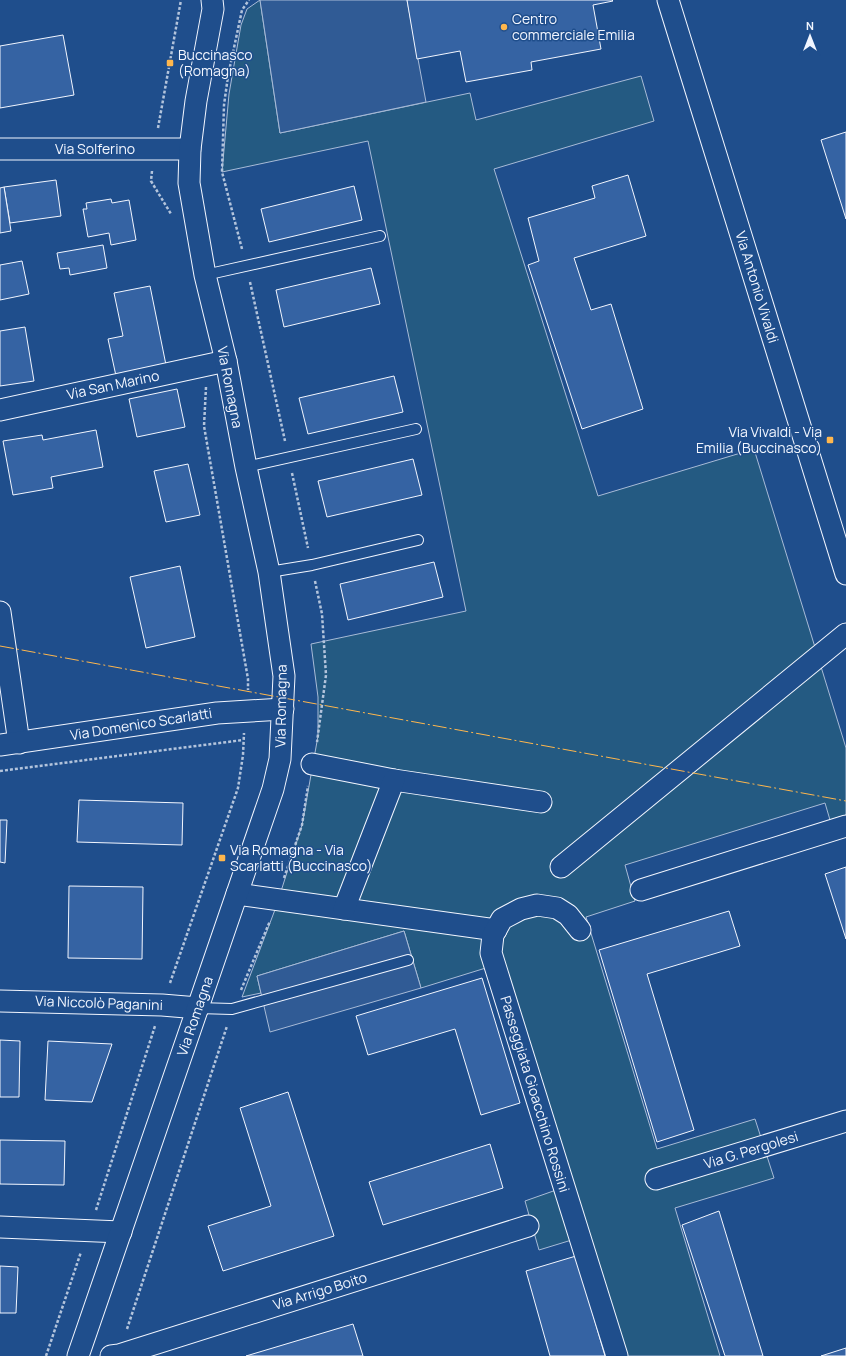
<svg xmlns="http://www.w3.org/2000/svg" width="846" height="1356" font-family="Manrope,sans-serif">
<style>
.green{fill:#245a82;stroke:#a8bbd7}
.parking{fill:#305b95;stroke:#a8bbd7}
.building{fill:#3563a3;stroke:#f2f6ff}
.lines{fill:none;stroke-linecap:round;stroke-linejoin:round}
.lane-casing{stroke:#f2f6ff;stroke-width:12}
.street-casing{stroke:#f2f6ff;stroke-width:23}
.path{stroke:#b3c4dc;stroke-width:2.5;stroke-dasharray:3 2;stroke-linecap:butt}
.lane{stroke:#1f4e8c;stroke-width:10}
.street{stroke:#1f4e8c;stroke-width:21}
.power{stroke:#ffb74d;stroke-width:1;stroke-dasharray:14 3 2 3;stroke-linecap:butt}
.poi-dot{fill:#ffb74d;stroke:#1f4e8c;stroke-width:1.5}
.labels{text-anchor:middle;stroke-width:3;stroke-linejoin:round;paint-order:stroke}
.poi-label{font-size:14px;fill:#f2f6ff;stroke:#1f4e8c;text-anchor:start}
.street-label{font-size:14px;fill:#f2f6ff;stroke:#1f4e8c}
</style>
<rect width="100%" height="100%" fill="#1f4e8c"/>
<polygon class="green" points="260,0 280,133 470,93 476,120 641,76 654,121 494,169 598,496 754,449 846,748 846,815 830,820 825,803 625,865 635,901 586,917 657,1149 755,1119 774,1178 675,1208 720,1356 613,1356 575,1239 539,1250 525,1201 559,1189 489,967 421,988 404,931 257,976 261,993 242,997 276,907 302,825 318,736 318,697 311,644 466,611 368,141 222,172 229,94 241,25 247,9"/>
<g class="parking">
<polygon points="260,0 407,0 426,102 280,133"/>
<polygon points="404,931 421,988 270,1032 257,976"/>
</g>
<g class="building">
<polygon points="407,0 612,0 613,1 593,5 601,49 531,62 532,70 466,82 460,51 417,59"/>
<polygon points="63,35 74,95 0,108 0,46"/>
<polygon points="846,132 846,219 821,140"/>
<polygon points="628,175 646,236 574,258 591,310 611,304 643,409 582,429 528,265 539,261 528,218 595,198 592,186"/>
<polygon points="56,180 61,216 10,223 4,187"/>
<polygon points="354,186 362,220 269,242 261,209"/>
<polygon points="4,187 11,231 0,233 0,188"/>
<polygon points="111,199 112,203 129,200 136,240 111,245 109,233 88,237 83,209 87,209 86,203"/>
<polygon points="103,245 107,268 70,275 69,268 60,269 57,253"/>
<polygon points="22,261 29,294 0,300 0,265"/>
<polygon points="371,268 380,304 284,327 276,290"/>
<polygon points="150,286 166,365 116,376 108,339 123,336 114,293"/>
<polygon points="25,327 34,381 0,386 0,331"/>
<polygon points="394,376 403,412 308,434 299,398"/>
<polygon points="177,389 185,427 137,437 129,399"/>
<polygon points="96,430 103,467 51,477 53,488 13,495 3,441 42,435 43,440"/>
<polygon points="413,459 422,495 327,517 318,481"/>
<polygon points="188,464 200,515 166,522 154,471"/>
<polygon points="434,562 443,597 348,620 340,584"/>
<polygon points="180,566 195,637 146,648 130,577"/>
<polygon points="79,800 183,803 182,845 77,842"/>
<polygon points="0,820 7,820 5,863 0,862"/>
<polygon points="846,867 846,939 825,874"/>
<polygon points="69,886 143,887 142,959 68,958"/>
<polygon points="729,911 740,946 647,974 694,1130 657,1142 599,950"/>
<polygon points="482,978 520,1103 481,1115 455,1029 368,1055 356,1016"/>
<polygon points="0,1040 20,1041 19,1097 0,1097"/>
<polygon points="48,1041 112,1044 92,1102 45,1100"/>
<polygon points="288,1092 334,1236 223,1271 208,1226 271,1206 240,1108"/>
<polygon points="0,1140 65,1141 64,1185 0,1184"/>
<polygon points="490,1144 503,1188 383,1225 369,1182"/>
<polygon points="719,1211 763,1356 725,1356 682,1225"/>
<polygon points="576,1256 605,1356 550,1356 526,1271"/>
<polygon points="0,1266 18,1267 16,1313 0,1313"/>
<polygon points="353,1324 363,1356 246,1356"/>
<polygon points="846,1348 846,1356 821,1356"/>
</g>
<g class="lines">
<defs>
<g id="lane">
<polyline points="205,275 380,236"/>
<polyline points="246,467 416,429"/>
<polyline points="269,572 312,565 418,540"/>
<polyline points="198,1008 232,1009 408,960"/>
</g>
<g id="street">
<polyline points="668,0 846,574"/>
<polyline points="0,149 190,149"/>
<polyline points="0,410 226,361"/>
<polyline points="0,612 19,743"/>
<polyline points="0,745 217,713 283,709"/>
<polyline points="312,764 394,780 541,802"/>
<polyline points="561,867 846,634"/>
<polyline points="641,890 846,826"/>
<polyline points="237,894 496,930"/>
<polyline points="344,909 394,780"/>
<polyline points="580,930 568,915 557,908 537,905 521,909 502,919 493,935 491,953 617,1356"/>
<polyline points="0,1001 162,1005 198,1008"/>
<polyline points="656,1179 846,1121"/>
<polyline points="0,1227 121,1232"/>
<polyline points="78,1356 273,789 280,759 284,676 269,572 246,467 226,361 205,275 189,183 190,149 196,101 213,9 212,0"/>
<polyline points="111,1356 119,1355 528,1226"/>
</g>
</defs>
<use href="#lane" class="lane-casing"/>
<use href="#street" class="street-casing"/>
<g class="path">
<polyline points="158,128 181,0"/>
<polyline points="152,171 151,181 171,214"/>
<polyline points="242,249 222,172 224,105 228,76 242,10 249,0"/>
<polyline points="250,282 285,441"/>
<polyline points="206,387 204,426 248,679 248,690"/>
<polyline points="292,473 308,548"/>
<polyline points="315,581 322,614 326,675 317,742"/>
<polyline points="0,771 243,740"/>
<polyline points="284,878 302,825 308,786"/>
<polyline points="170,983 238,788 243,755 244,733"/>
<polyline points="241,990 270,921"/>
<polyline points="96,1210 155,1026"/>
<polyline points="127,1329 227,1026"/>
<polyline points="46,1356 81,1252"/>
</g>
<use href="#lane" class="lane"/>
<use href="#street" class="street"/>
<polyline class="power" points="0,646 846,801"/>
</g>
<g class="poi-dot">
<circle cx="504" cy="27" r="4"/>
<rect x="166" y="59" width="8" height="8" rx="2"/>
<rect x="826" y="436" width="8" height="8" rx="2"/>
<rect x="218" y="854" width="8" height="8" rx="2"/>
</g>
<g class="labels">
<g class="poi-label">
<text x="512" y="24">Centro<tspan x="512" dy="16">commerciale Emilia</tspan></text>
<text x="178" y="60">Buccinasco<tspan x="178" dy="16">(Romagna)</tspan></text>
<text x="822" y="437" text-anchor="end">Via Vivaldi - Via<tspan x="822" dy="16">Emilia (Buccinasco)</tspan></text>
<text x="230" y="855">Via Romagna - Via<tspan x="230" dy="16">Scarlatti (Buccinasco)</tspan></text>
</g>
<g class="street-label">
<text x="95" y="154">Via Solferino</text>
<text transform="translate(757 287) rotate(73)" y="5">Via Antonio Vivaldi</text>
<text transform="translate(113 385) rotate(-12)" y="5">Via San Marino</text>
<text transform="translate(230 387) rotate(79)" y="5">Via Romagna</text>
<text transform="translate(281 706) rotate(-89)" y="5">Via Romagna</text>
<text transform="translate(141 724) rotate(-9)" y="5">Via Domenico Scarlatti</text>
<text transform="translate(99 1003) rotate(2)" y="5">Via Niccolò Paganini</text>
<text transform="translate(195 1016) rotate(-71)" y="5">Via Romagna</text>
<text transform="translate(535 1094) rotate(73)" y="5">Passeggiata Gioacchino Rossini</text>
<text transform="translate(751 1150) rotate(-17)" y="5">Via G. Pergolesi</text>
<text transform="translate(320 1291) rotate(-17)" y="5">Via Arrigo Boito</text>
</g>
</g>
<g transform="translate(810 36)" stroke="#1f4e8c" stroke-width="3" paint-order="stroke">
<path d="M0-3L7 15L0 10L-7 15Z" fill="#f2f6ff"/>
<text y="-6" font-size="11" font-weight="bold" text-anchor="middle" fill="#f2f6ff">N</text>
</g>
</svg>
